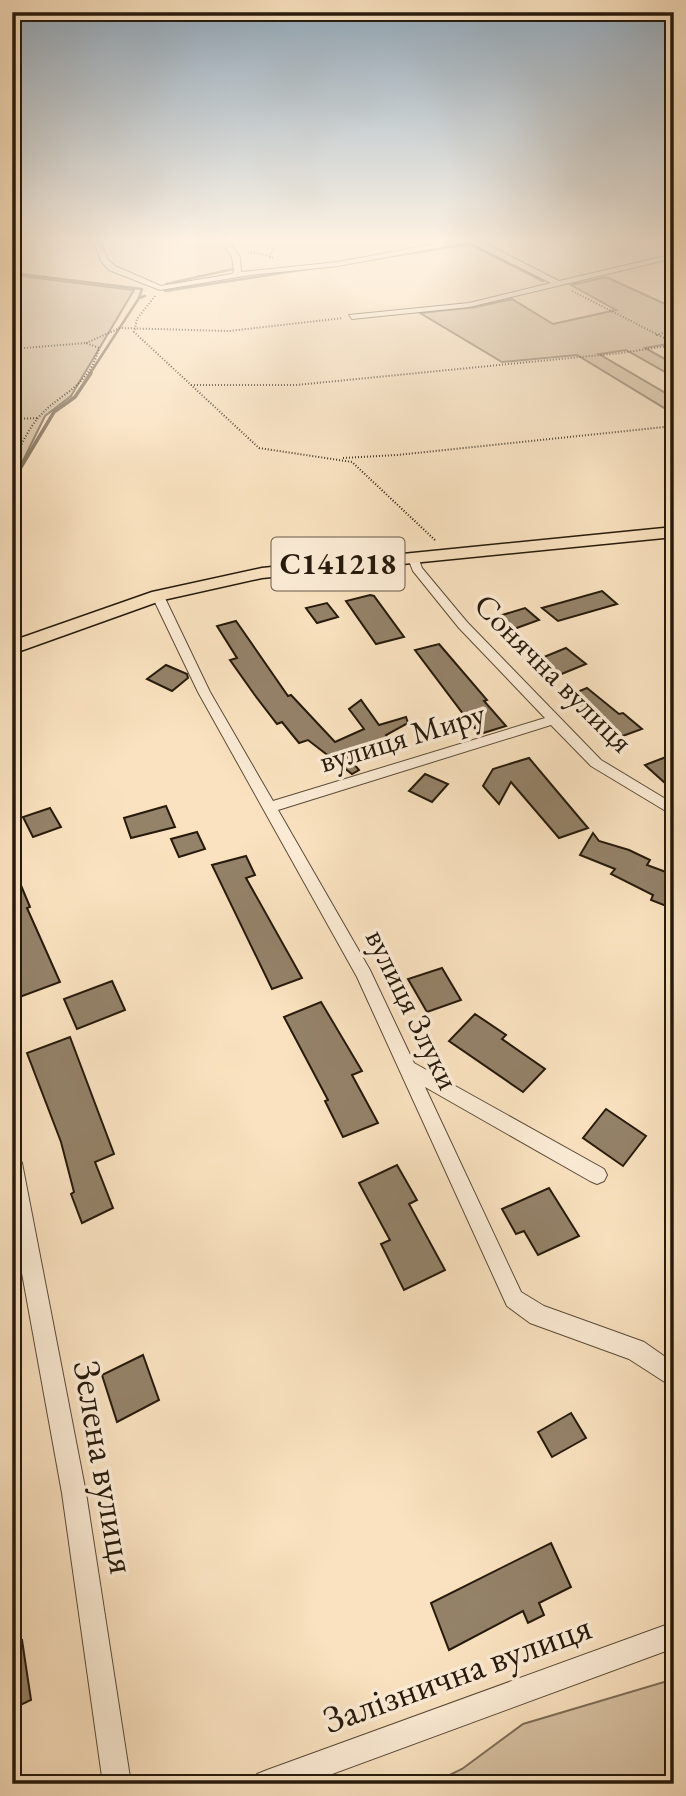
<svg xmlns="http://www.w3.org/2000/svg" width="686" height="1796" font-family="'EB Garamond',serif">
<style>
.green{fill:#d6c0a1;stroke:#7e6d56;stroke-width:2}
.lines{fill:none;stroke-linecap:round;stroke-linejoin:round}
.stream-far1{stroke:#7a6952;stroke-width:2.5}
.stream{stroke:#7a6952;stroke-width:3.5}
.building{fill:#948269;stroke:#261a0b;stroke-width:2}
.minor-casing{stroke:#5b4c38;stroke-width:2}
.primary-casing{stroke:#261a0b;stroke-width:3}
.path{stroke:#261a0b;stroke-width:2;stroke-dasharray:1 2;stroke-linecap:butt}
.minor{fill:#fcecd6;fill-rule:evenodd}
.primary{fill:#fae2c0;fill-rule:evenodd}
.labels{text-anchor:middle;stroke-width:7;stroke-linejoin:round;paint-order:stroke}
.shield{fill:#fcecd6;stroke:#665948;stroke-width:2}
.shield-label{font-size:30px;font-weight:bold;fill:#261a0b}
.street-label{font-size:32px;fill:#261a0b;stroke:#fcecd6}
.near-street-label{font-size:38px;fill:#261a0b;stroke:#fcecd6}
</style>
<rect width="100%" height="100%" fill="#fae2c0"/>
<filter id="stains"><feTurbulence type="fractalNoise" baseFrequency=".00286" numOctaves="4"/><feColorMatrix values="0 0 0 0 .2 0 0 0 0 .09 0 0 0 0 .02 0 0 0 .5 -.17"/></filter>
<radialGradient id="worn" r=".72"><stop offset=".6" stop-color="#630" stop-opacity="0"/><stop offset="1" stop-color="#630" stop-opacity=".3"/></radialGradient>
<g class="green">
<polygon points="12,275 134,290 71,396 45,416 12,483"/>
<polygon points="606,277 674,308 674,343 645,348 674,364 674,377 626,350 599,354 674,398 674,414 577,355 502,362 420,313 476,307 512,299 553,324 616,310 571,285"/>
<polygon points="674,1679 674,1784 431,1784 462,1769 523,1724"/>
</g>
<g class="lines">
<g class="stream-far1">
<polyline points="485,241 495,239"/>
<polyline points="12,273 142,289 139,298"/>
<polyline points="166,284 233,269"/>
<polyline points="165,291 470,244 543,281"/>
<polyline points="89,375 139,298 145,296"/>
</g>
<polyline class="stream" points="12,482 54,412 75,397 91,373"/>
</g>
<g class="building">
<polygon points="602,591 617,604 558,621 542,608"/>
<polygon points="370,595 374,596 404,637 376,644 346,601"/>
<polygon points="327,603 338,617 317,623 306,608"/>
<polygon points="525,608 539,620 511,630 496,617"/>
<polygon points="236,621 288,696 291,695 335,742 364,729 349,709 361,700 379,725 406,717 408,723 386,735 392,743 377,747 373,743 348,757 359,770 352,774 308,740 299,743 282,722 277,724 254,694 230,660 237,658 217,626"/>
<polygon points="439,644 487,700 484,701 506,726 480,734 467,719 415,650"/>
<polygon points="566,648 586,664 559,675 539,659"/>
<polygon points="166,665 187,674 188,678 172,691 147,679"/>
<polygon points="587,688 619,714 623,713 642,729 617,738 586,710 583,712 565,697"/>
<polygon points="674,754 674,779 665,783 645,765"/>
<polygon points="529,758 566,802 588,828 559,838 511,782 499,804 483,786 493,769"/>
<polygon points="425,774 448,784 432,802 409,791"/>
<polygon points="166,806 175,827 131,838 124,818"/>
<polygon points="50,808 61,827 33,837 23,817"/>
<polygon points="197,832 205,849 179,857 171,839"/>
<polygon points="593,833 599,841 629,850 650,860 647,865 674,875 674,909 651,900 653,895 611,874 615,869 580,855"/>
<polygon points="246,856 255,875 246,878 302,978 272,989 212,865"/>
<polygon points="12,864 30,907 27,908 60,982 17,998 12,985"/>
<polygon points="442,968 461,1000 427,1012 408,979"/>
<polygon points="112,981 125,1010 77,1029 64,999"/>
<polygon points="321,1002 362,1071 352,1075 378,1123 343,1137 325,1101 328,1100 284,1017"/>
<polygon points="475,1014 506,1035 502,1039 545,1069 523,1092 449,1041"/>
<polygon points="70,1037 114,1154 95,1162 113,1208 82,1223 71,1194 74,1192 61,1142 27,1053"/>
<polygon points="606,1109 646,1136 623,1166 583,1138"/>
<polygon points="397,1165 417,1200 409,1204 445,1270 404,1290 381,1244 390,1240 359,1183"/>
<polygon points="549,1188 579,1236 538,1255 524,1231 516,1234 502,1209"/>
<polygon points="143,1355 159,1400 117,1422 102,1375"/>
<polygon points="571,1413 586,1438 552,1457 538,1432"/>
<polygon points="551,1543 571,1587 539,1603 544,1615 528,1623 523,1611 449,1650 431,1603"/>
<polygon points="12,1640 22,1640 31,1700 12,1709"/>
</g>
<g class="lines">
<defs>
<g id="minor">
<polygon points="93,239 99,239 108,260 115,266 161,286 232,274 234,271 232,257 219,239 226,239 240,257 241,272 338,262 463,239 477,239 559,281 674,254 674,258 469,307 352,319 349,315 469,303 551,283 469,242 338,266 250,275 160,290 109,270 101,261"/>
<polygon points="413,553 417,554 422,568 467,622 601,760 674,804 674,816 591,766 551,725 278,810 370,970 414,1063 604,1169 607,1175 604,1181 597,1184 590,1181 425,1087 521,1292 544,1306 644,1342 674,1363 674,1388 629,1359 530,1323 507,1306 357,977 198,692 152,596 158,592 164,596 210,692 273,801 545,718 459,628 413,571 407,556"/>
<polygon points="12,1154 19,1157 22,1163 86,1493 131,1784 103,1784 62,1493 12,1218"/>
<polygon points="674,1622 674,1648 305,1784 253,1784 257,1774 267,1770"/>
</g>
<polygon id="primary" points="674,527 674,537 262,578 163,600 12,654 12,641 152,592 262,568"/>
</defs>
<use href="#minor" class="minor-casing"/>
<use href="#primary" class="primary-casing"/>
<g class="path">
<polyline points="273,239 274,247 270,257 273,258"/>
<polyline points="248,252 271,256"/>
<polyline points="572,291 674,343"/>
<polyline points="155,296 137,319 134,332 259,448 352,462 436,541"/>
<polyline points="656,335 674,330"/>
<polyline points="86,343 120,328 229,331 343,318"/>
<path d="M12,349L86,343L99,348C88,389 60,392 38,418C27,431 20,448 12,462"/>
<polyline points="191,385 296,385 621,353 674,345"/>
<polyline points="12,419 38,418"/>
<polyline points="343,458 397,455 674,426"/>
</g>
<use href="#minor" class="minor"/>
<use href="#primary" class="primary"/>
</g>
<linearGradient id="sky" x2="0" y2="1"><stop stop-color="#92abbf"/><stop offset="0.49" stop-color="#fdf2e3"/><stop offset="1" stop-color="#fdf2e3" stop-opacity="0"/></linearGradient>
<rect width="686" height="490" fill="url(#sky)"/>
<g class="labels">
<rect class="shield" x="271.5" y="537.5" width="133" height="53" rx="5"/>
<g class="shield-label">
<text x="338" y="574">С141218</text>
</g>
<g class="street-label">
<text transform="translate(554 673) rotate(45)" y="11">Сонячна вулиця</text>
<text transform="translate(402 737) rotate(-17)" y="11">вулиця Миру</text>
<text transform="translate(413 1009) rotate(64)" y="11">вулиця Злуки</text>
</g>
<g class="near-street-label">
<text transform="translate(105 1467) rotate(80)" y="13">Зелена вулиця</text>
<text transform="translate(457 1673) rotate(-20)" y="13">Залізнична вулиця</text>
</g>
</g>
<rect width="686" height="1796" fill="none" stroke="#fae2c0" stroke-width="42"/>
<rect x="14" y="14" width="658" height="1768" fill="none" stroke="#261a0b" stroke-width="3.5"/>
<rect x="21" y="21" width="644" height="1754" fill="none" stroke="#261a0b" stroke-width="2"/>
<rect width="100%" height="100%" filter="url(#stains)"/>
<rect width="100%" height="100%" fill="url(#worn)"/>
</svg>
